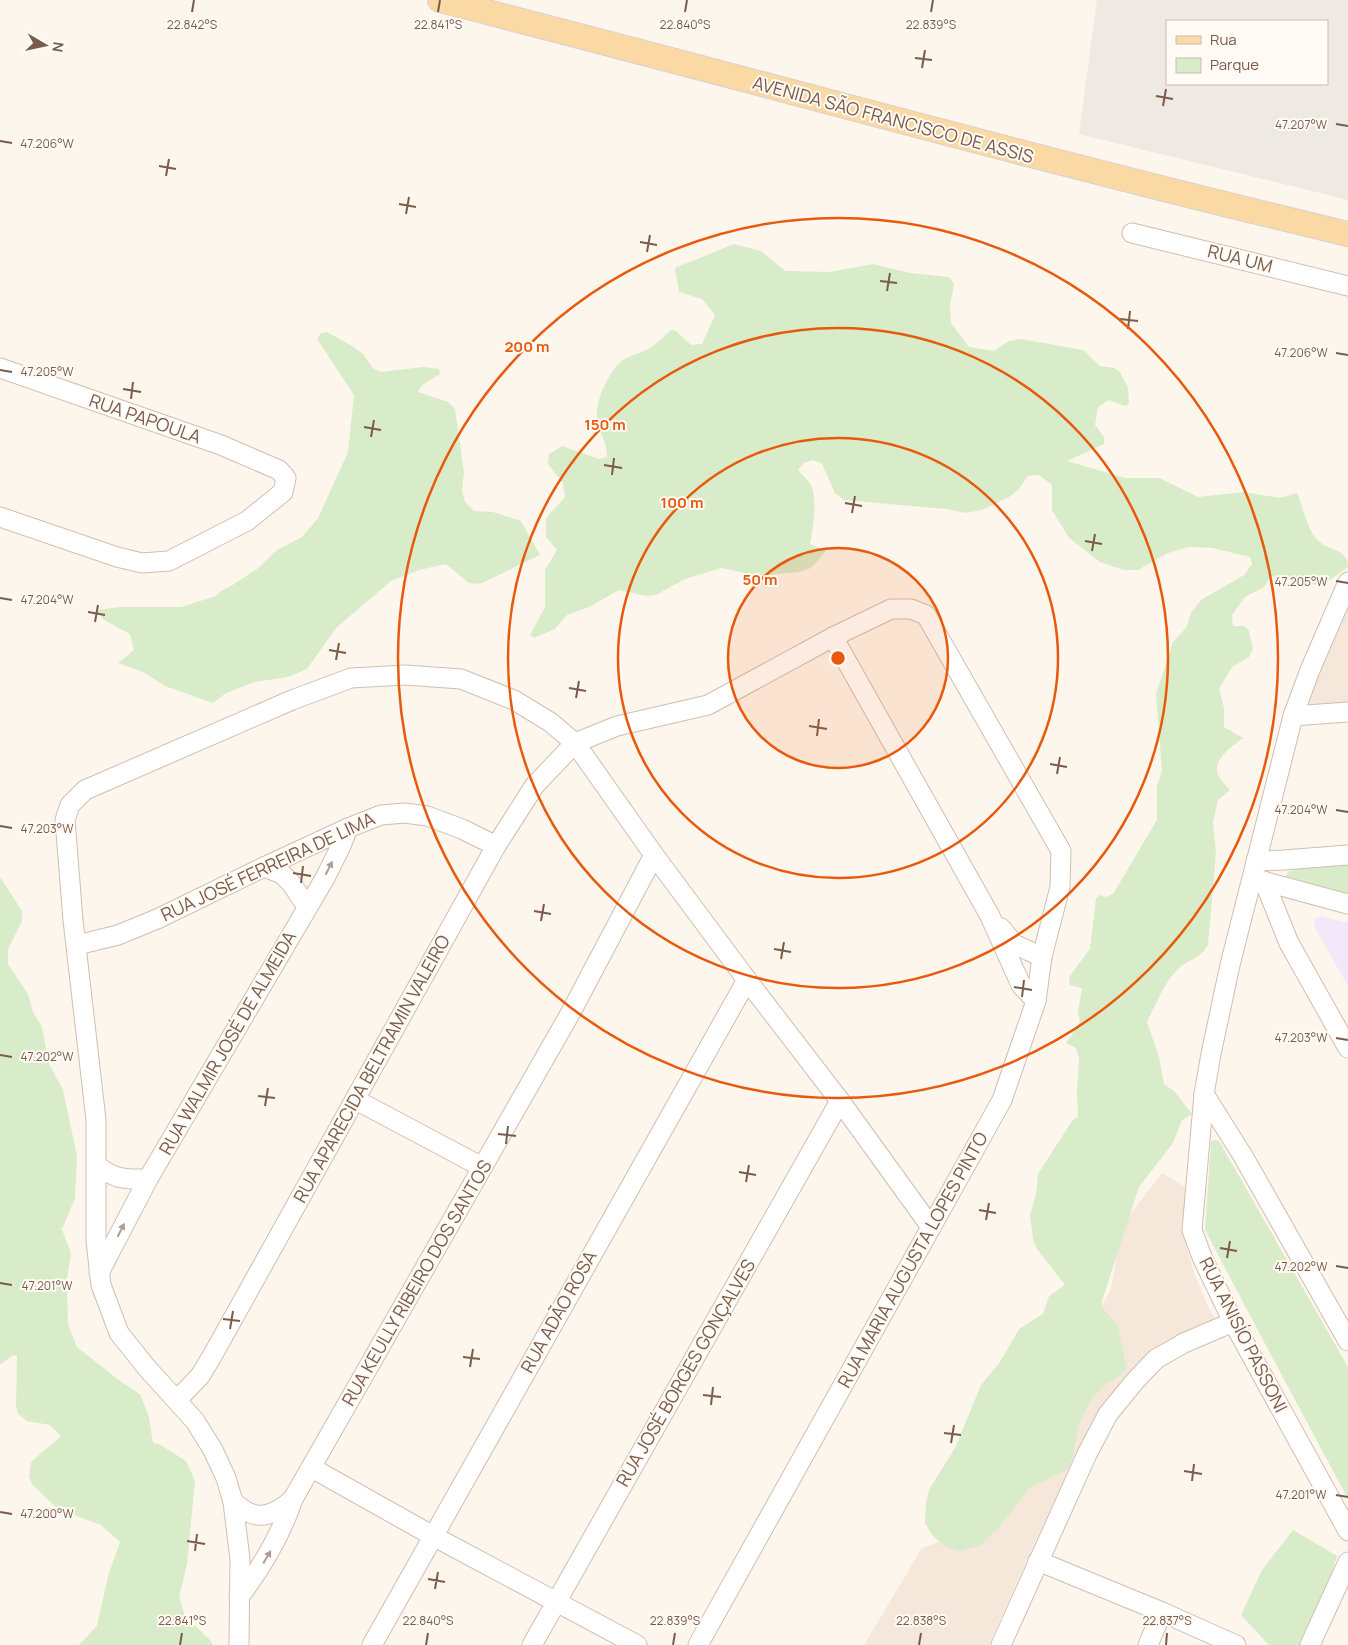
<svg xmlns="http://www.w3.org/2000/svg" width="1348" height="1645" font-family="Manrope,sans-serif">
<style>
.residential{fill:#f5e8da}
.industrial{fill:#efe9e4;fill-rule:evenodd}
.education{fill:#f3e8fa}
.green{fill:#d8ecc9}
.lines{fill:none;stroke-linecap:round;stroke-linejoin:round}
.minor-casing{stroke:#d1beb0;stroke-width:21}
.major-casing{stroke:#dad1cd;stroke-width:26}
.minor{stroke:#fff;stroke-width:19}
.major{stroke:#fbd9a5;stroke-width:24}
.oneway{fill:#af9d94}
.ticks{fill:none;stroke:#7a5c4d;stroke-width:2}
.ring{fill:none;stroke:#e8590c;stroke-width:2.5}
.labels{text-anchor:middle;stroke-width:4;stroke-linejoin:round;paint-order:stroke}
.street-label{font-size:18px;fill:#7a5c4d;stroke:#fffaf3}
.ticks-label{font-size:12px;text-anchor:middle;fill:#7a5c4d;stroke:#fffaf3;stroke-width:4;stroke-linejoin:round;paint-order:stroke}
.centre{fill:#e8590c;stroke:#fffaf3;stroke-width:2.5}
.ring-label{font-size:15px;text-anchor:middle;font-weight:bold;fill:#e8590c;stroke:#fffaf3;stroke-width:4;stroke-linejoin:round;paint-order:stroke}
</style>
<rect width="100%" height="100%" fill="#fdf6ec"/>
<g class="residential">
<polygon points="1348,582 1348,712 1293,716"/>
<polygon points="1162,1173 1188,1189 1182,1229 1194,1273 1207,1304 1218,1325 1180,1338 1079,1452 1031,1550 989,1645 864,1645 922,1548 980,1526 1058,1387 1111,1289 1122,1225"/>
</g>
<path class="industrial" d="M1097,0H1348V200L1079,134ZM1167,21H1327V84H1167Z"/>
<polygon class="education" points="1320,916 1348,923 1348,986 1314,926 1315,920"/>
<g class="green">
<path d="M734,244L761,251L785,271L829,272L873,264L910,273L949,277L954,284L950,306L951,323L969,347L994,351L1009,341L1021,339L1083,350L1100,366L1114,368L1120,372L1128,388L1129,404L1125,406L1109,400L1098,407L1095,425L1104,437V444L1067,461L1125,478H1159L1198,497L1244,492L1280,498L1297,493C1303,507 1308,534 1321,543C1332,551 1348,550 1348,567C1331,580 1320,589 1298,582C1289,579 1281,576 1271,576L1264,587L1245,597L1232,615L1233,626H1244L1249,631L1253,649L1249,657L1232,667L1219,689L1224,708V727L1243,738C1233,746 1210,760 1219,777C1222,781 1226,786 1230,790L1218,800L1213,822L1216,853L1208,945C1198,961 1190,958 1178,969C1165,981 1155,1006 1147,1022L1159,1057L1164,1084L1174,1091L1192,1114L1182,1120L1173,1143L1139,1187L1102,1301V1308L1118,1325L1127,1370L1103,1387L1090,1401L1079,1424L1072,1459L1068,1469L1029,1488L998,1529L979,1546L959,1551L944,1546L932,1535L925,1523L926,1502L930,1488L955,1448L981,1385L1000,1362L1019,1329L1043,1314L1049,1296L1065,1285L1037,1249L1033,1240L1030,1215L1036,1193L1038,1174L1072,1121L1078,1117L1077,1092L1079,1059L1076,1048L1066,1043L1080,1022L1078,1012L1082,988L1070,985L1069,977L1090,949L1096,898L1100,895L1106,897L1113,894L1157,820V786L1162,771L1156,694L1173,642L1186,628L1191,613L1201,600L1244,575L1252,564L1250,557L1213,548L1189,547L1168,553L1138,570H1124L1100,562L1069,538L1052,510V485L1039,475L1028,476L1018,490L1009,497L982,510L965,513L946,509L844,500L835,493L822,464L813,460L804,463L798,470C801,474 806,478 809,482C819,496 813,528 810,544L826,551L811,568L799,572L758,576L721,568L685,579L656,595L646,596L619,590L589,607L567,615L555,629L534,638L530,635L545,607V570L557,550L546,537V518L565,497L563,483L548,464L549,454L562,446L599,459L607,457C607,440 598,432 597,416C596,399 610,368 625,359C633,354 642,353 650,348C657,343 664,336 671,330L676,331L691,345L702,344L715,315L702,299L679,292L675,268Z"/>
<polygon points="327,332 352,346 363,354 373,368 381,372 423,367 439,369 440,374 422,385 418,392 448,402 455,409 464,472 462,491 465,502 474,511 493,512 521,521 540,555 480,584 469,583 446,564 419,570 391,581 336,628 307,669 288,677 255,682 226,693 213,703 165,686 145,673 118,663 134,650 130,634 104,620 96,610 120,607 181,607 216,596 221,591 231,586 257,569 277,550 302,537 318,518 348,452 354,395 317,339 321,333"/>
<polygon points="1348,862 1348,900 1282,882 1288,872 1300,868"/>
<polygon points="0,877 22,911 22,921 8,949 8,964 28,994 33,1012 42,1027 49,1064 63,1090 77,1156 75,1198 63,1227 60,1229 62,1230 71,1253 67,1279 68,1324 77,1347 120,1381 140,1394 149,1417 153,1443 159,1444 186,1461 195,1481 187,1564 179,1597 185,1616 210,1640 213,1645 79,1645 97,1626 108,1576 120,1542 101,1525 58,1509 32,1484 29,1476 31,1462 61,1436 50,1425 27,1421 18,1414 16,1405 17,1356 13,1355 0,1365"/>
<polygon points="1216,1140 1219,1141 1348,1367 1348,1499 1262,1338 1205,1230 1211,1141"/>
<polygon points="1293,1530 1337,1556 1324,1600 1301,1645 1269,1645 1241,1615 1262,1570"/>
</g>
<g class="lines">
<defs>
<g id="minor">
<polyline points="1132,233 1348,286"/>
<polyline points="0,368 221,445 279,470 286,478 283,492 247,521 169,561 142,563 117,557 0,517"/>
<polyline points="1348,582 1310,670 1293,716 1230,965 1211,1054 1204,1094 1192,1230 1202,1257 1233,1322 1348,1531"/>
<polyline points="833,637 990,916 1021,985 1036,1001"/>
<polyline points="1293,716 1348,712"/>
<polyline points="1256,861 1284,860 1348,855"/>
<polyline points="264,867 282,874 291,883 307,907"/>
<polyline points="1255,879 1348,904"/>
<polyline points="1264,881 1289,943 1348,1048"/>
<polyline points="1001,928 1014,944 1042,957"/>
<polyline points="77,945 118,935 157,919 264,867 348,828 381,815 405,813 427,816 462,829 496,846"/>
<polyline points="1204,1094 1243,1156 1348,1341"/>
<polyline points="356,1100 482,1167"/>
<path d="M97,1166C117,1180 124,1179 148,1179"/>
<polyline points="99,1273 148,1179 325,878 340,848 348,828"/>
<polyline points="177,1400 200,1376 211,1358 496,846 535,785 575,743 617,726 708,705 833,637 891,609 911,609 926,615 1061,851 1060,887 1042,957 1036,1001 1002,1100 698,1645"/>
<polyline points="312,1468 433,1536 637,1645"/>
<path d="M233,1502C239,1506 244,1511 250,1513C266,1520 282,1509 293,1499"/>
<polyline points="1038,1561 1162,1612 1236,1645"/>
<path d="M239,1597C262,1567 281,1535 293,1499L571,1012L654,855"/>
<polyline points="239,1645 240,1559 233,1502 226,1478 213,1450 195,1421 147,1368 119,1333 101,1285 96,1241 96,1120 73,920 65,820 70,805 85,790 292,700 351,678 405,675 461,679 514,700 550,722 575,743 654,855 747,980 840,1101 931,1227"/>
<polyline points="372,1645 747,980"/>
<polyline points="532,1645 840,1101"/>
<polyline points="1001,1645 1087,1454 1108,1414 1135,1381 1156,1359 1184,1343 1233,1322"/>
<polyline points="1148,1645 1162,1612"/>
<polyline points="1310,1645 1348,1562"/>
</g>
<path id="major" d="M440,0C743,77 1044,162 1348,234"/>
</defs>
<use href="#minor" class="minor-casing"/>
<use href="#major" class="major-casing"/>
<use href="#minor" class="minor"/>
<use href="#major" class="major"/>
</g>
<defs><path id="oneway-solid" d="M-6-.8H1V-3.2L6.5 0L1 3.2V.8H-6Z" transform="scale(1.25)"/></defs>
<g class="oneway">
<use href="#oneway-solid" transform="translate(329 868) rotate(-63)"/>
<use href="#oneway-solid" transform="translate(121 1230) rotate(-63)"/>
<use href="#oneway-solid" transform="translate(267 1557) rotate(-60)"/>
</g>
<path class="ticks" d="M192,12L194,0M438,12L440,0M685,12L687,0M931,12L933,0M915,58L932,60M922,68L925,50M1156,96L1173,99M1163,106L1166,89M1336,124L1348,126M0,141L12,143M159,166L176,169M166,176L169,159M399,204L416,207M406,214L409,197M640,242L657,245M647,252L650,235M880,281L897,283M887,291L890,273M1120,319L1138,321M1128,329L1130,311M1336,353L1348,355M0,370L12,372M123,389L141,392M131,399L133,382M364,427L381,430M371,437L374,420M604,465L622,468M612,475L614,458M845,503L862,506M852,513L855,496M1085,541L1102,544M1092,551L1095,534M1336,581L1348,583M0,598L12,600M88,612L105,615M95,622L98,605M329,650L346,653M336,660L339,643M569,688L586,691M576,698L579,681M809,726L827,729M817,736L819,719M1050,764L1067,767M1057,774L1060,757M1336,810L1348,812M0,826L12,828M293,873L311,876M301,883L303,866M534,911L551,914M541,921L544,904M774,949L791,952M781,959L784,942M1014,987L1032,990M1022,997L1024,980M1336,1038L1348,1040M0,1055L12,1057M258,1096L275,1098M265,1106L268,1088M498,1134L516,1136M506,1144L508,1126M739,1172L756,1175M746,1182L749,1165M979,1210L996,1213M986,1220L989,1203M1220,1248L1237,1251M1227,1258L1230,1241M1336,1266L1348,1268M0,1283L12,1285M223,1319L240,1321M230,1329L233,1311M463,1357L480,1359M470,1367L473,1349M703,1395L721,1397M711,1405L713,1387M944,1433L961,1435M951,1443L954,1425M1184,1471L1202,1474M1192,1481L1194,1464M1336,1495L1348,1497M0,1512L12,1514M187,1541L205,1544M195,1551L197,1534M428,1579L445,1582M435,1589L438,1572M180,1645L182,1633M426,1645L428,1633M673,1645L675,1633M919,1645L921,1633M1166,1645L1167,1633"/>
<circle cx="838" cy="658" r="110" fill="#e8590c" fill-opacity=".12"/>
<g class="ring">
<circle cx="838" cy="658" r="110"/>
<circle cx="838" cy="658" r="220"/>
<circle cx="838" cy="658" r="330"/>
<circle cx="838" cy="658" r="440"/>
</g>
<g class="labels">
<g class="street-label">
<text transform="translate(893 120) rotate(15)" y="6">AVENIDA SÃO FRANCISCO DE ASSIS</text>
<text transform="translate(1240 259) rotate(14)" y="6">RUA UM</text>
<text transform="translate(145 419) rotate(19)" y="6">RUA PAPOULA</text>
<text transform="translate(268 867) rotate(-25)" y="6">RUA JOSÉ FERREIRA DE LIMA</text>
<text transform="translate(228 1043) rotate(-60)" y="6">RUA WALMIR JOSÉ DE ALMEIDA</text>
<text transform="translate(372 1069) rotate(-61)" y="6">RUA APARECIDA BELTRAMIN VALEIRO</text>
<text transform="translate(913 1260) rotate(-61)" y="6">RUA MARIA AUGUSTA LOPES PINTO</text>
<text transform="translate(417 1283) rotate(-60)" y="6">RUA KEULLY RIBEIRO DOS SANTOS</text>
<text transform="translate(559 1312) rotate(-61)" y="6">RUA ADÃO ROSA</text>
<text transform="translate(1243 1335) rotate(63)" y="6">RUA ANISÍO PASSONI</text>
<text transform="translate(686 1373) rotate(-60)" y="6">RUA JOSÉ BORGES GONÇALVES</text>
</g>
</g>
<g class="ticks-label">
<text x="438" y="29">22.841°S</text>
<text x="685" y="29">22.840°S</text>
<text x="931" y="29">22.839°S</text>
<text x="192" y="29">22.842°S</text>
<text x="1301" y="129">47.207°W</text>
<text x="47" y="148">47.206°W</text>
<text x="1301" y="357">47.206°W</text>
<text x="47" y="376">47.205°W</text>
<text x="1301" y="586">47.205°W</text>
<text x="47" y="604">47.204°W</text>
<text x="1301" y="814">47.204°W</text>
<text x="47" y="833">47.203°W</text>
<text x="1301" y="1042">47.203°W</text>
<text x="47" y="1061">47.202°W</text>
<text x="1301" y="1271">47.202°W</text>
<text x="47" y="1290">47.201°W</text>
<text x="1301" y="1499">47.201°W</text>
<text x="47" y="1518">47.200°W</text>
<text x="182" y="1625">22.841°S</text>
<text x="428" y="1625">22.840°S</text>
<text x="675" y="1625">22.839°S</text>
<text x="921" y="1625">22.838°S</text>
<text x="1167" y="1625">22.837°S</text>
</g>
<circle cx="838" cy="658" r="8" class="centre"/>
<g class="ring-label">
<text x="527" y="352">200 m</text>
<text x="605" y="430">150 m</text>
<text x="682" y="508">100 m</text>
<text x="760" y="585">50 m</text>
</g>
<rect x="1166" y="20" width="162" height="65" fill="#fffaf3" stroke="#cabbb1"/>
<rect x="1176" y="36" width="25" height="8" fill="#fbd9a5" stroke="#cabbb1"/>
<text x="1210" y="45" font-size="15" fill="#7a5c4d">Rua</text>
<rect x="1176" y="58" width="25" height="15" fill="#d8ecc9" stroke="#cabbb1"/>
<text x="1210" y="70" font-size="15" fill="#7a5c4d">Parque</text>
<g transform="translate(45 45) rotate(99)" stroke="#fffaf3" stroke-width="4" paint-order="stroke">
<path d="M0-4L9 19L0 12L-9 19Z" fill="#7a5c4d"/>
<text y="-8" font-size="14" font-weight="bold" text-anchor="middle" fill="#7a5c4d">N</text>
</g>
</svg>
